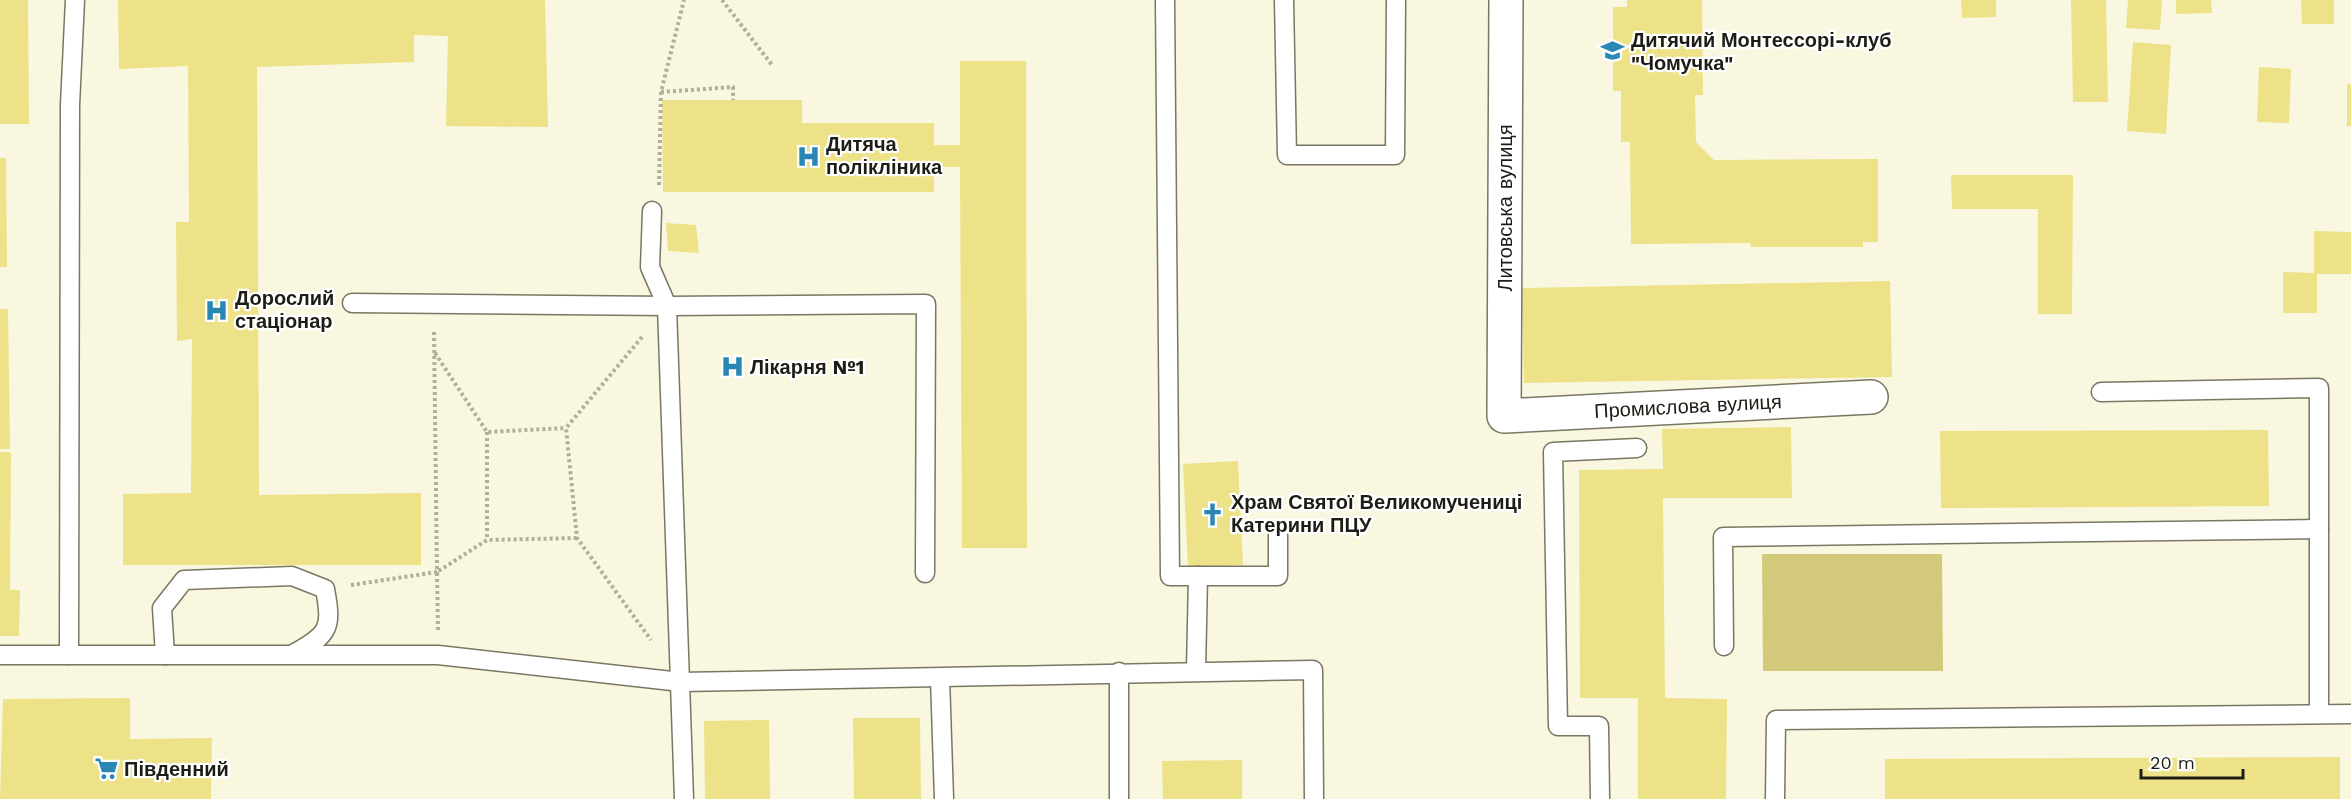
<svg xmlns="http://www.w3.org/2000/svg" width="2351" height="799" font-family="'Work Sans',sans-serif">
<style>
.green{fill:#d3c97b}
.building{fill:#ede288}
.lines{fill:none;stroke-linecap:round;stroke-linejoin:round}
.service-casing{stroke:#797763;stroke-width:21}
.minor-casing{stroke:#797763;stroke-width:36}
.path{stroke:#b0ae9c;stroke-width:4;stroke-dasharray:3 3;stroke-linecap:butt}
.service{stroke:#fff;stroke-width:18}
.minor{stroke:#fff;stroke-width:33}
.labels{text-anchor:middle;stroke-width:4.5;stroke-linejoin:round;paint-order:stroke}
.poi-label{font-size:20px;font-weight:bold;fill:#1e1d15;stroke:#fff;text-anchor:start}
.street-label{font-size:20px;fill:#1e1d15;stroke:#fff}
</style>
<rect width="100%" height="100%" fill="#f9f7e0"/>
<polygon class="green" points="1762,554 1942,554 1943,671 1763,671"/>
<g class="building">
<polygon points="0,0 28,0 29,124 0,124"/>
<polygon points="118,0 545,0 548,127 446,126 448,36 414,35 414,62 257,67 259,495 421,493 421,565 123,565 123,494 191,493 192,339 177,341 176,222 189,222 188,66 119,69"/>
<polygon points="1627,0 1702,0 1703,95 1695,95 1696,142 1714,160 1878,159 1878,242 1863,242 1863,247 1751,247 1750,243 1631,244 1630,142 1621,142 1621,91 1613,91 1613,7 1627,7"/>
<polygon points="1961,0 1996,0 1996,17 1962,18"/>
<polygon points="2071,0 2106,0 2108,102 2073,102"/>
<polygon points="2128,0 2162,0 2160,30 2126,28"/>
<polygon points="2176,0 2211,0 2212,13 2176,14"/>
<polygon points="2301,0 2334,0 2334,24 2302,24"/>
<polygon points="2133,42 2171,45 2166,134 2127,131"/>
<polygon points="960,61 1026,61 1027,548 962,548 960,167 934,167 934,192 663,192 662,100 802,100 802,123 934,123 934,145 960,145"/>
<polygon points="2259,67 2291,69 2289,123 2257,122"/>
<rect x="2347" y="84" width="4" height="42"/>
<polygon points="0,158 6,158 7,267 0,267"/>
<polygon points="1951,175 2073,175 2072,314 2038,314 2038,209 1952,209"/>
<polygon points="666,223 696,225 699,253 668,251"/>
<polygon points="2314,231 2351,232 2351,274 2317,274 2317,313 2283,313 2283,272 2314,273"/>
<polygon points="1890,281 1892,377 1524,383 1522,288"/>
<polygon points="0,309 8,309 10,449 0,449"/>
<polygon points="1791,427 1792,498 1663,498 1665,698 1727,699 1726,799 1638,799 1638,698 1580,698 1579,470 1663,469 1662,429"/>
<polygon points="2268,430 2269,506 1941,508 1940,431"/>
<polygon points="0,452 11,452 10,590 20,590 19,636 0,636"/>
<polygon points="1238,461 1243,565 1188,567 1183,464"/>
<polygon points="130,698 130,739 212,738 211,799 0,799 3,699"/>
<polygon points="853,718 920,718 921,799 854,799"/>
<polygon points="769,720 770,799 705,799 704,721"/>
<polygon points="2340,757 2340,799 1885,799 1885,759"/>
<polygon points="1242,760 1242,799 1163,799 1162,761"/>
</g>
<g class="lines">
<defs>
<g id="service">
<polyline points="1165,0 1170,576 1278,576 1278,533"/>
<polyline points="1284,0 1287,155 1395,155 1396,0"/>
<polyline points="652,211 650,267 667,306 684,799"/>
<polyline points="352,303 667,306 926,304 925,573"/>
<polyline points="2101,392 2319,388 2319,714"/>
<polyline points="1724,646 1723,537 2319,529"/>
<polyline points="0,655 438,655 681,682 1313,670 1314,799"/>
<polyline points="69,655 70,105 75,0"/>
<path d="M165,655L162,608L184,580L292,576L325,589C332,627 330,634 295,653"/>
<polyline points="1196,671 1198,576"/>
<polyline points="1119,672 1119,799"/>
<polyline points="940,678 944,799"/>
<polyline points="1600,799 1599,726 1558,726 1553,452 1637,448"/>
<polyline points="1775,799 1776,720 2351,714"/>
</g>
<polyline id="minor" points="1506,0 1504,416 1871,397"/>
</defs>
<use href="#service" class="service-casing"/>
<use href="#minor" class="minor-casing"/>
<g class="path">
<polyline points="722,0 772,65"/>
<polyline points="661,92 733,87 733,100"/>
<polyline points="659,185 661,92 684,0"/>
<polyline points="642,337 566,428 577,538 651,640"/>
<polyline points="435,353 487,432 566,428"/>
<polyline points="487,432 487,540"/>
<polyline points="351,585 437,572 434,331"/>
<polyline points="438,630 437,572 487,540 577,538"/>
</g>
<use href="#service" class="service"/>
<use href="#minor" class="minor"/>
</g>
<defs>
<symbol id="school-bare" viewBox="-9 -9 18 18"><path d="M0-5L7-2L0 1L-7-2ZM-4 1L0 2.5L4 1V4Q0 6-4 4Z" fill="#2a87b4" stroke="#fff" stroke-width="2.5" paint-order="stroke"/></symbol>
<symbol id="hospital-bare" viewBox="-9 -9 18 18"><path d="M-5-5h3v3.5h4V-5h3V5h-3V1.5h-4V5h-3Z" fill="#2a87b4" stroke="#fff" stroke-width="2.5" paint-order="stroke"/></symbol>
<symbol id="church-bare" viewBox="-9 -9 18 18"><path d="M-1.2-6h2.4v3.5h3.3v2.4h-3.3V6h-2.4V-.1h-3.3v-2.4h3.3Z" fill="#2a87b4" stroke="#fff" stroke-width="2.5" paint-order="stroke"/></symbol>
<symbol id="supermarket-bare" viewBox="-9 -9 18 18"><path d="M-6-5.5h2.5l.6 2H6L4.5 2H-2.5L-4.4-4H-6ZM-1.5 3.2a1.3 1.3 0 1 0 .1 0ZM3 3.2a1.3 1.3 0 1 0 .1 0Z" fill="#2a87b4" stroke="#fff" stroke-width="2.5" paint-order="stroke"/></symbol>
</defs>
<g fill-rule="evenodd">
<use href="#school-bare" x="1596" y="34" width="33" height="33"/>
<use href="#hospital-bare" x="792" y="140" width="33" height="33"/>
<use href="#hospital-bare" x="200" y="294" width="33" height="33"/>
<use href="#hospital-bare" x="716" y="350" width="33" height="33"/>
<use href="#church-bare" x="1196" y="498" width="33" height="33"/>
<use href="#supermarket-bare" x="90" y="752" width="33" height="33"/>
</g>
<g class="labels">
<g class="poi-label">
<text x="1631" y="47">Дитячий Монтессорі-клуб<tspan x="1631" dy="23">"Чомучка"</tspan></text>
<text x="826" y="151">Дитяча<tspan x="826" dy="23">полікліника</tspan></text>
<text x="235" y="305">Дорослий<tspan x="235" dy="23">стаціонар</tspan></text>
<text x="750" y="374">Лікарня №1</text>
<text x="1231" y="509">Храм Святої Великомучениці<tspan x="1231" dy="23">Катерини ПЦУ</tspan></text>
<text x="124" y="776">Південний</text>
</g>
<g class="street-label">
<text transform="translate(1505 208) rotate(-90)" y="7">Литовська вулиця</text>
<text transform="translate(1688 406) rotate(-3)" y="7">Промислова вулиця</text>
</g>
</g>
<path d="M2141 769v9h102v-9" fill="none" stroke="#1e1d15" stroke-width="3"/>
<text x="2150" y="769" font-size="18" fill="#1e1d15" stroke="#ffffff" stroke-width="4.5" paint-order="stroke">20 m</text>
</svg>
